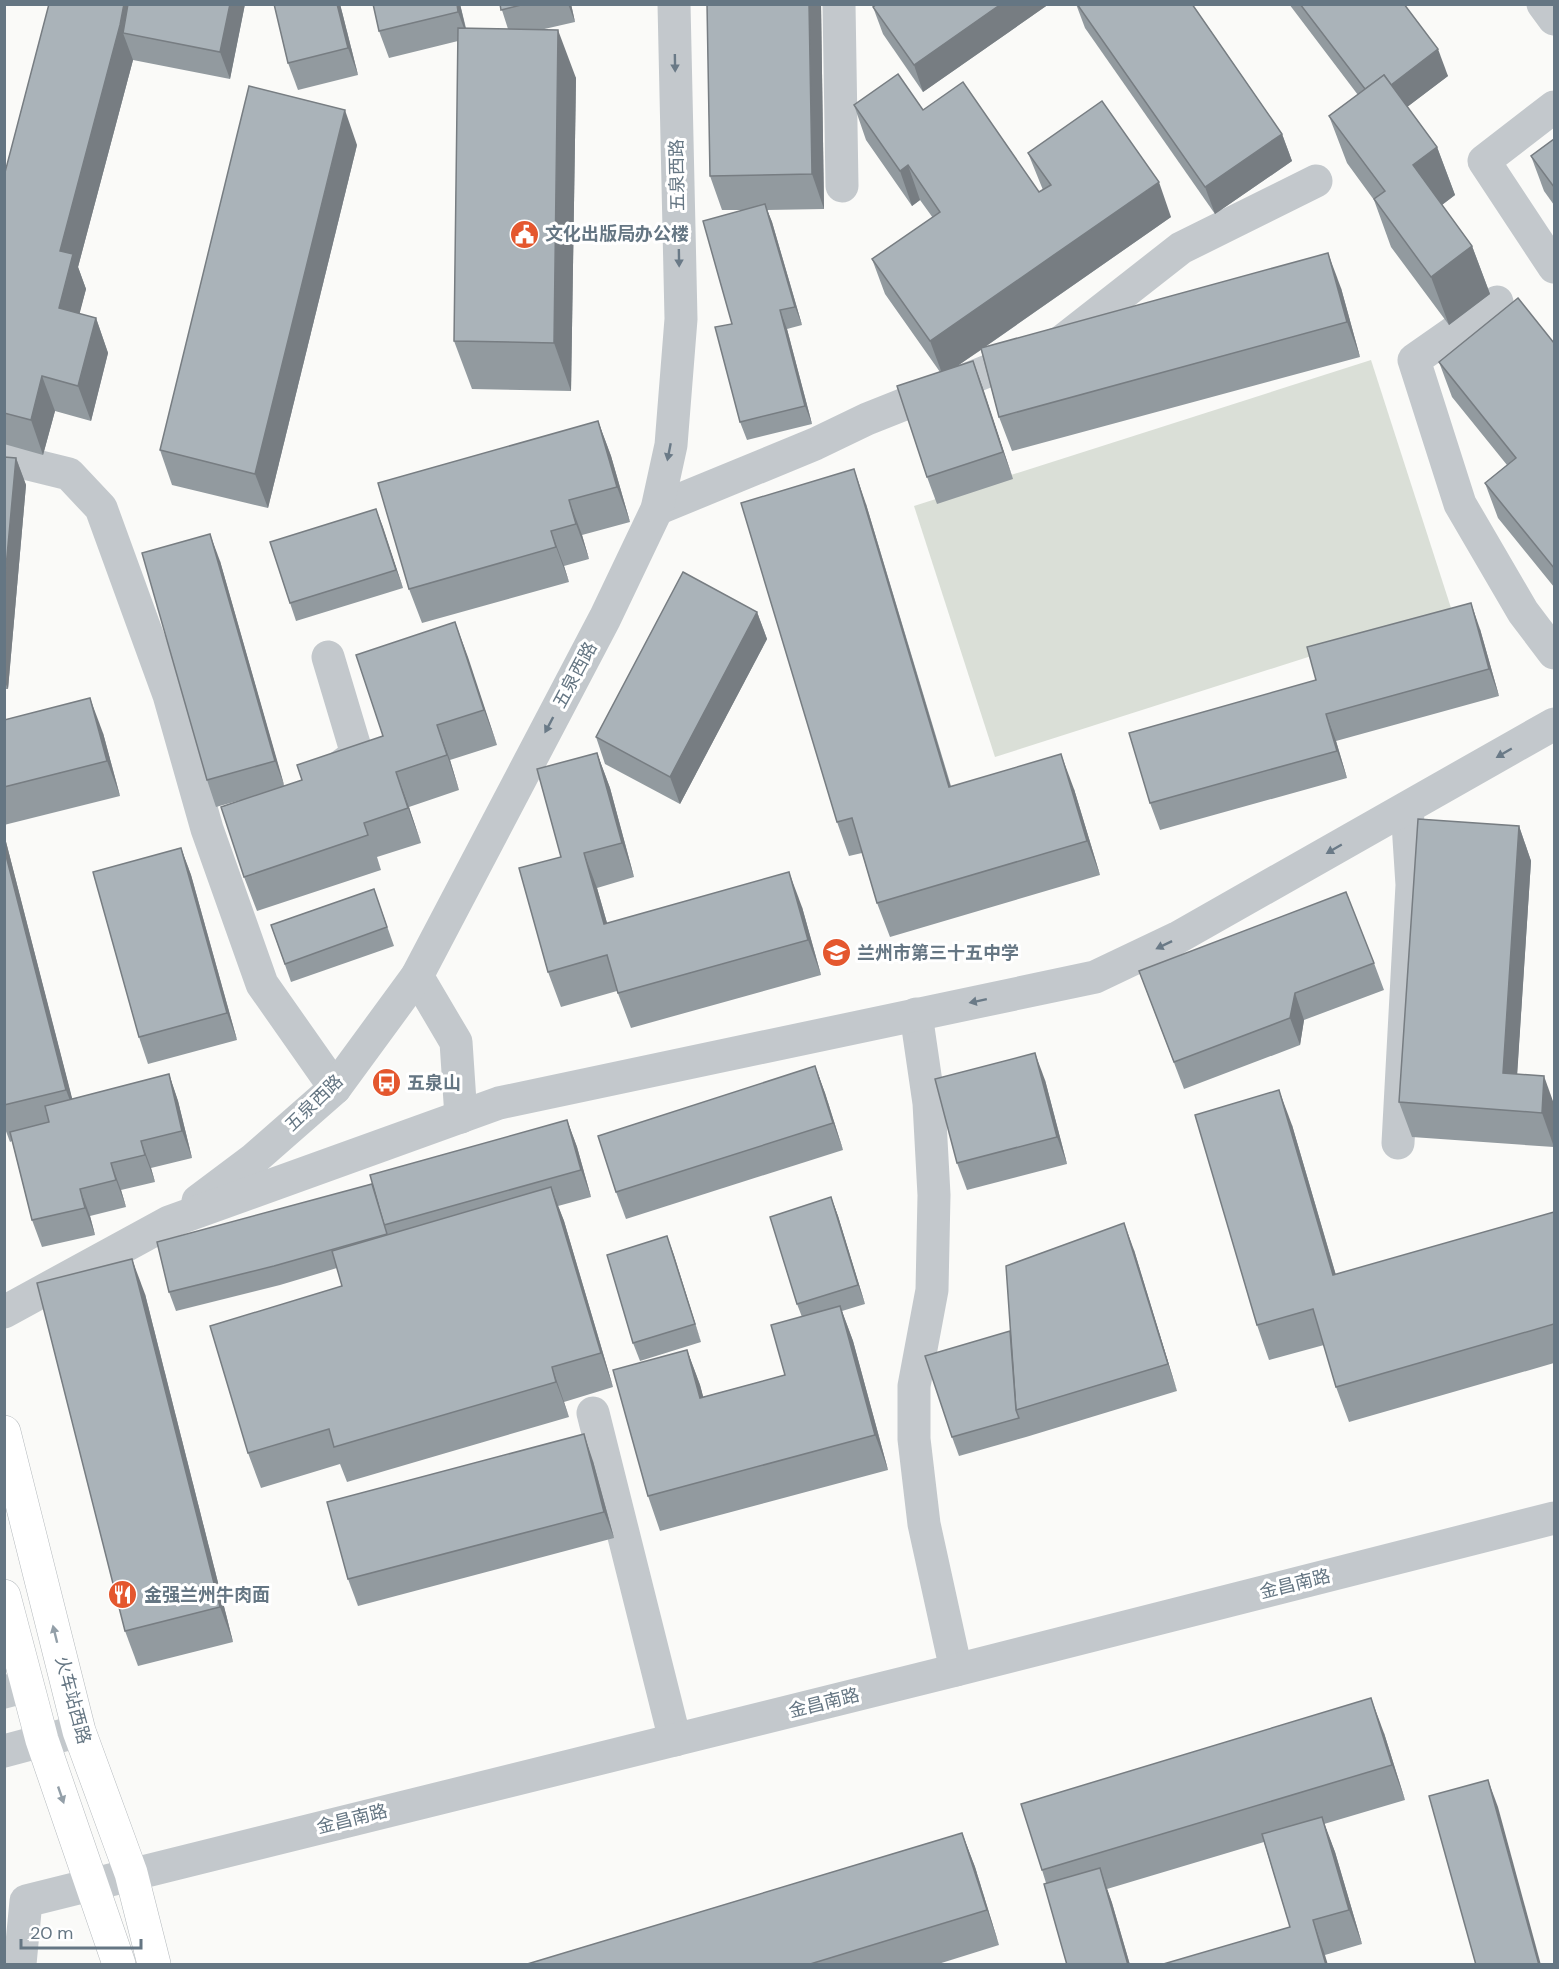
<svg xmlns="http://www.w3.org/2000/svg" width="1559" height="1969" font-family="'DM Sans','Noto Sans SC',sans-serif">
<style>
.green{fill:#dadfd7}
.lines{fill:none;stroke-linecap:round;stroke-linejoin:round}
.major-casing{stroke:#b5babe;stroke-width:34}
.minor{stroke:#c3c8cc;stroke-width:33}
.major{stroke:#fff;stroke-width:33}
.wall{fill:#929a9f}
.shaded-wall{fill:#777d82}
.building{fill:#aab3b9;stroke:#777d82;stroke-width:1.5}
.oneway{fill:#6a7a87}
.oneway2{fill:#939fa8}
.labels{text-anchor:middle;stroke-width:6;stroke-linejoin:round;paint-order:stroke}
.street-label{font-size:18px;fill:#657683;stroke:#fff}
.poi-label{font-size:18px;font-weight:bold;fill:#657683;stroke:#fff;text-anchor:start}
</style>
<rect width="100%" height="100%" fill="#fafaf8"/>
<polygon class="green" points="1371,360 1452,611 995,757 914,506"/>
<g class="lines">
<defs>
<g id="major">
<polyline points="4,1432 79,1731 131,1873 154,1964"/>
<polyline points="4,1596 42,1740 119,1964"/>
</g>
</defs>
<use href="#major" class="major-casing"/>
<g class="minor">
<polyline points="839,4 842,186"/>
<polyline points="1543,4 1554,19"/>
<polyline points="1554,107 1484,161 1554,267"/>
<polyline points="1497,302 1414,360 1460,504 1523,612 1554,653"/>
<polyline points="4,458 69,474 101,508 169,695 207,829 262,984 335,1088"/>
<polyline points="657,509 815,444 867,419 1061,342 1181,248 1316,181"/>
<polyline points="328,776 357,754 328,657"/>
<polyline points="417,976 456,1042 461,1117"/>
<polyline points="916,1014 929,1103 934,1195 932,1290 914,1386 914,1439 924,1524 956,1670"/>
<polyline points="1398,1143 1412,885 1407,808"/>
<polyline points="198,1201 254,1159 335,1088 417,976 605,618 657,509 671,445 681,319 674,4"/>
<polyline points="4,1312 169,1222 499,1103 1095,977 1177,938 1554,724"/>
<polyline points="593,1413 675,1740"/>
<polyline points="4,1692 27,1686"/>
<polyline points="4,1751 79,1731"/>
<polyline points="20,1964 26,1901 956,1670 1554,1518"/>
</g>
<use href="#major" class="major"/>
</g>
<g class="wall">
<polygon points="49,4 245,4 230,79 133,60 78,267 86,289 79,314 96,318 108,353 91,421 55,411 43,455 4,444 4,176"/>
<polygon points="340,4 358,75 298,90 288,63"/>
<polygon points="460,4 466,28 508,29 500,4 571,4 575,22 540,30 576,78 571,391 472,389 454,341 458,41 389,58 379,31"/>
<polygon points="707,4 821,4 824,209 767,210 772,222 802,325 787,329 812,424 747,440 740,422 732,324 743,210 722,210 710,176"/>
<polygon points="1049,4 923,92 883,34 873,7"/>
<polygon points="1076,4 1192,4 1282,134 1292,161 1215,214 1085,28"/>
<polygon points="1289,4 1404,4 1448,76 1407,107 1437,147 1455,195 1442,205 1472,246 1490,294 1449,325 1391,247 1374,200 1347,163 1329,116 1358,95"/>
<polygon points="854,105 923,110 1039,192 1043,190 1028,153 1171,217 985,347 1341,288 1360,357 1012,451 999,417 981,350 957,366 973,361 1013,479 937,504 927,477 940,372 885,294 872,259 933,218 920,200 912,206 866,140"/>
<polygon points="1554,139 1554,205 1544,191 1531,156"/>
<polygon points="357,145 268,508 172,485 160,450"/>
<polygon points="1554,343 1554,587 1498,518 1485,483 1507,465 1452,397 1439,362"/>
<polygon points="598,421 611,456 630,522 582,535 589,559 564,566 569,582 422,623 409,589"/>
<polygon points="4,457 16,458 26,485 8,689 4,689"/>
<polygon points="866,504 951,786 1074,789 1100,875 890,937 877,903 862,853 849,856 837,822"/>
<polygon points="376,509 403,588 296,621 290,603"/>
<polygon points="220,561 284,786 302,780 383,736 455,622 497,745 450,760 459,790 409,807 421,843 377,857 381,870 257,911 244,877 241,800 216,807 207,780"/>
<polygon points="757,612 767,639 680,804 605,764 596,737"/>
<polygon points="1480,629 1499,696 1336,741 1347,778 1160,830 1150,803 1316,680"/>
<polygon points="4,720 103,733 120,796 4,825"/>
<polygon points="597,753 610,788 634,877 597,888 607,923 802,907 821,975 631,1028 617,991 561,1007 548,972 561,857"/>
<polygon points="1519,826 1531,861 1517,1074 1554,1104 1554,1147 1412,1137 1399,1102"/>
<polygon points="4,834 72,1099 169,1074 178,1101 192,1158 151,1168 155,1182 121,1190 126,1207 90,1216 95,1235 42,1247 32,1220 12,1141 10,1142 4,1126"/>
<polygon points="181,848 191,875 237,1040 148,1064 139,1037"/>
<polygon points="374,889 394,946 291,982 271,925"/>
<polygon points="1374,963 1384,990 1304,1020 1300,1045 1184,1089 1139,971"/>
<polygon points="815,1066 825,1093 843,1150 626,1219 616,1192"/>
<polygon points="1045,1080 1067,1164 967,1190 957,1163"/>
<polygon points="567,1120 577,1147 591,1197 558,1206 564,1221 613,1387 564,1402 569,1417 347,1482 340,1464 261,1488 248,1453 342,1286 337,1268 280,1285 176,1311 169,1292 372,1184"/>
<polygon points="1292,1125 1336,1275 1554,1212 1554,1363 1349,1422 1336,1387 1324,1345 1269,1360 1257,1325"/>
<polygon points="831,1197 838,1216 865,1304 842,1311 853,1341 888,1470 660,1531 648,1496 687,1350 700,1385 703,1397 785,1375 802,1317 797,1304"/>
<polygon points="667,1236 701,1342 640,1361 633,1343"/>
<polygon points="1134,1250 1177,1391 1026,1437 959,1456 952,1437 1010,1331"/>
<polygon points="145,1294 233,1642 138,1666 125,1631"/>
<polygon points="593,1461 614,1538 358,1606 348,1579"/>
<polygon points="1384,1733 1405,1800 1324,1824 1335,1852 1362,1944 1325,1955 1290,1927 1264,1842 1107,1889 1112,1903 1130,1965 1067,1965 1046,1883 1042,1870"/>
<polygon points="962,1833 975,1867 999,1945 935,1965 524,1965"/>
</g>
<g class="shaded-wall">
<polygon points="124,4 143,4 123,33 133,60 78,267 86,289 72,343 59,308 60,251"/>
<polygon points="230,4 245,4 230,79 220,52"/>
<polygon points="337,4 340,4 358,75 348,48"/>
<polygon points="457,4 460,4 468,39 458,12"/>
<polygon points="568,4 571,4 575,22"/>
<polygon points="809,4 821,4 824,209 812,174"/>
<polygon points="1001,4 1049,4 923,92 914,65"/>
<polygon points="558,30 576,78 571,391 554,343"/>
<polygon points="1438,49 1448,76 1382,126 1372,99"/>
<polygon points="345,110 357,145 268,508 255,474"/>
<polygon points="1282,134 1292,161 1215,214 1205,187"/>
<polygon points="1437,147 1455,195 1431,213 1413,165"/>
<polygon points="908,165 920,200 912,206 900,171"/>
<polygon points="1159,182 1171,217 943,376 930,341"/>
<polygon points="765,204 772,222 802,325 795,307"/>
<polygon points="1472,246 1490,294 1449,325 1431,277"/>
<polygon points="1328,253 1341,288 1360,357 1347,322"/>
<polygon points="780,310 787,329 812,424 805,406"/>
<polygon points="96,318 108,353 91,421 78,386"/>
<polygon points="973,361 983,388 1013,479 1003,452"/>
<polygon points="42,376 55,411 43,455 31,420"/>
<polygon points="598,421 611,456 630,522 617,487"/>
<polygon points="16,458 26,485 8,689 4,680 4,589"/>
<polygon points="854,469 866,504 961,822 949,787"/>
<polygon points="569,500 582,535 589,559 576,524"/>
<polygon points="376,509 383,527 403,588 396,570"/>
<polygon points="551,531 564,566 569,582 556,547"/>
<polygon points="210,534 220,561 285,788 275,761"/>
<polygon points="1471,603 1480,629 1499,696 1489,669"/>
<polygon points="757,612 767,639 680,804 670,777"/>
<polygon points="455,622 468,657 497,745 484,710"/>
<polygon points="90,698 103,733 120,796 107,761"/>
<polygon points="1326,714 1336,741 1347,778 1337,751"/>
<polygon points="437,725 450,760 459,790 447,755"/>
<polygon points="597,753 610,788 634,877 622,843"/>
<polygon points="1061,754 1074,789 1100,875 1087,841"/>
<polygon points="396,772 409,807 421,843 408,808"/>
<polygon points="1519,826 1531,861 1515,1108 1503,1073"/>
<polygon points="4,834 79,1125 66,1090 4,848"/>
<polygon points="181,848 191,875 237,1040 227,1013"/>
<polygon points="584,853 597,888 617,958 604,924"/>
<polygon points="789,872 802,907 821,975 808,940"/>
<polygon points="1295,993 1304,1020 1300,1045 1290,1018"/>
<polygon points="1035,1053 1045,1080 1067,1164 1057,1137"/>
<polygon points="815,1066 825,1093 843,1150 833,1123"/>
<polygon points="169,1074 178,1101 192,1158 182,1131"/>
<polygon points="1544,1076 1554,1104 1554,1147 1542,1113"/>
<polygon points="1279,1090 1292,1125 1346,1310 1333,1275"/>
<polygon points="567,1120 577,1147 591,1197 581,1170"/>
<polygon points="141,1141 151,1168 155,1182 145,1155"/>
<polygon points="111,1163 121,1190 126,1207 116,1180"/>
<polygon points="551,1187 564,1221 613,1387 601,1353"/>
<polygon points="80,1189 90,1216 95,1235 85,1208"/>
<polygon points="831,1197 838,1216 865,1304 858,1285"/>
<polygon points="1124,1223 1134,1250 1177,1391 1168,1364"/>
<polygon points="667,1236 674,1255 701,1342 695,1324"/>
<polygon points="132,1259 145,1294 233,1642 220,1607"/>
<polygon points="840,1306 853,1341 888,1470 875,1435"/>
<polygon points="687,1350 700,1385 713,1432 700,1398"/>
<polygon points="552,1367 564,1402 569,1417 556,1382"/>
<polygon points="584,1434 593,1461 614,1538 604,1512"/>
<polygon points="1371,1698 1384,1733 1405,1800 1392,1765"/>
<polygon points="1488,1780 1498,1807 1541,1965 1539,1965"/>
<polygon points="1322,1817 1335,1852 1362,1944 1349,1910"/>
<polygon points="962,1833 975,1867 999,1945 987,1910"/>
<polygon points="1100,1868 1112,1903 1130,1965 1128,1965"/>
<polygon points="1313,1920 1325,1955 1328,1965 1326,1965"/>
</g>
<g class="building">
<polygon points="49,4 124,4 120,25 60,251 73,254 59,308 96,318 78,386 42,376 31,420 4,413 4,176"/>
<polygon points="128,4 230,4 220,52 123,33"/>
<polygon points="274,4 337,4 348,48 288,63"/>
<polygon points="373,4 457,4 458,12 379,31"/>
<polygon points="500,4 525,4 501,10"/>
<polygon points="707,4 809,4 812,174 710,176"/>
<polygon points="877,4 1001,4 914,65 873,7"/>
<polygon points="1077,4 1192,4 1282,134 1205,187"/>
<polygon points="1300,4 1404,4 1438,49 1391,85 1384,75 1365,89"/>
<polygon points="458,28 558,30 554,343 454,341"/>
<polygon points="898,74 923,110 963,82 1039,192 1051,185 1028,153 1102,101 1159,182 930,341 872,259 940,212 908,165 900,171 854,105"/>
<polygon points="1384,75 1437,147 1413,165 1472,246 1431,277 1374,199 1385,191 1329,116"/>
<polygon points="249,86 345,110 255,474 160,450"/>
<polygon points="1554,139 1554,187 1531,156"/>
<polygon points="765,204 795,307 780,310 805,406 740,422 715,327 732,324 703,221"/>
<polygon points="1328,253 1347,322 999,417 981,348"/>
<polygon points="1518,298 1554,343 1554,568 1485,483 1516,458 1439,362"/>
<polygon points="973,361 1003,452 927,477 897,386"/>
<polygon points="598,421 617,487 569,500 576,524 551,531 556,547 409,589 378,483"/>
<polygon points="4,457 16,458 4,589"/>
<polygon points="854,469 949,787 1061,754 1087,841 877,903 852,818 837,822 741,503"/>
<polygon points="376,509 396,570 290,603 270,542"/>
<polygon points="210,534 275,761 207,780 142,553"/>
<polygon points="683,572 757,612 670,777 596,737"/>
<polygon points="1471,603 1489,669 1326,714 1337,751 1150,803 1129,733 1316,680 1307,647"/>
<polygon points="455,622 484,710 437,725 447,755 396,772 408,808 364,823 368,835 244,877 221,807 302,780 297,765 383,736 356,655"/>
<polygon points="90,698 107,761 4,787 4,720"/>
<polygon points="597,753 622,843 584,853 604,924 789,872 808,940 618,993 607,955 548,972 519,868 561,857 537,769"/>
<polygon points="1418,819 1519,826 1503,1073 1544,1076 1542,1113 1399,1102"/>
<polygon points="4,848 66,1090 4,1105"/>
<polygon points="181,848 227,1013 139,1037 93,872"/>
<polygon points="374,889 387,927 285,964 271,925"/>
<polygon points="1346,892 1374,963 1295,993 1290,1018 1174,1062 1139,971"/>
<polygon points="1035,1053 1057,1137 957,1163 935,1079"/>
<polygon points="815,1066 833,1123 616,1192 598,1136"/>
<polygon points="169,1074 182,1131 141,1141 145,1155 111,1163 116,1180 80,1189 85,1208 32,1220 10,1132 49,1122 45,1106"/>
<polygon points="1279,1090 1333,1275 1554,1212 1554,1324 1336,1387 1313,1309 1257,1325 1195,1115"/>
<polygon points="567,1120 581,1170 384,1225 370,1175"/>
<polygon points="372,1184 387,1234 274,1266 169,1292 157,1242"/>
<polygon points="551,1187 601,1353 552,1367 556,1382 334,1447 329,1429 248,1453 210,1326 342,1286 332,1251"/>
<polygon points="831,1197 858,1285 797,1304 770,1217"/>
<polygon points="1124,1223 1168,1364 1016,1410 1006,1266"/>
<polygon points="667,1236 695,1324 633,1343 607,1255"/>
<polygon points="132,1259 220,1607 125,1631 37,1283"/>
<polygon points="840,1306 875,1435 648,1496 613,1370 687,1350 700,1398 785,1375 771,1325"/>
<polygon points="1010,1331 1016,1410 1019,1418 952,1437 925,1356"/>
<polygon points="584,1434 604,1512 348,1579 327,1502"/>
<polygon points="1371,1698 1392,1765 1042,1870 1021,1804"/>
<polygon points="1488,1780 1539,1965 1476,1965 1429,1796"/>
<polygon points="1322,1817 1349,1910 1313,1920 1326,1965 1160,1965 1290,1927 1262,1834"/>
<polygon points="962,1833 987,1910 807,1965 524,1965"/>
<polygon points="1100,1868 1128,1965 1067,1965 1044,1884"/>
</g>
<defs><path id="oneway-solid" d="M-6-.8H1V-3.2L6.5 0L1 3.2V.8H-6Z" transform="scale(1.5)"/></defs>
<g class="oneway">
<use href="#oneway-solid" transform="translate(675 63) rotate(89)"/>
<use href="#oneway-solid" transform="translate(679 258) rotate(89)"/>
<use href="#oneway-solid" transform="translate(669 452) rotate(101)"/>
<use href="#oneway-solid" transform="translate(549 725) rotate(118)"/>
<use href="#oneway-solid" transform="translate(1504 753) rotate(150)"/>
<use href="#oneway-solid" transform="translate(1334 849) rotate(150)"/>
<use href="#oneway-solid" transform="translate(1164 945) rotate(154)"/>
<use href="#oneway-solid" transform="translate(978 1001) rotate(168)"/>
</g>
<g class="oneway2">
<use href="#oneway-solid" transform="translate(55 1634) rotate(-104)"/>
<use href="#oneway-solid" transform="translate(61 1795) rotate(71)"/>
</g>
<defs>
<symbol id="civic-disc" viewBox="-11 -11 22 22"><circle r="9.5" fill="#e4572e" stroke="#fff"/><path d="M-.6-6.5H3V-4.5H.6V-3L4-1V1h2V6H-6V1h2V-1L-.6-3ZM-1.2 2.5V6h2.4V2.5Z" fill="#fff"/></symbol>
<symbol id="school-disc" viewBox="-11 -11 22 22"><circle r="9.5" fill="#e4572e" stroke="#fff"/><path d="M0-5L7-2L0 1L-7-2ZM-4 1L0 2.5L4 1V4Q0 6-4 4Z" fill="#fff"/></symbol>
<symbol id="bus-disc" viewBox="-11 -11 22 22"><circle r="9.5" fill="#e4572e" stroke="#fff"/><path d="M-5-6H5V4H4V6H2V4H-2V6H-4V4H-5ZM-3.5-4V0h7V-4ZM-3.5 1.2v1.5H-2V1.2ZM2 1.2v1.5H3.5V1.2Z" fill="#fff"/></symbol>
<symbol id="restaurant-disc" viewBox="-11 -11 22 22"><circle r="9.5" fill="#e4572e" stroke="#fff"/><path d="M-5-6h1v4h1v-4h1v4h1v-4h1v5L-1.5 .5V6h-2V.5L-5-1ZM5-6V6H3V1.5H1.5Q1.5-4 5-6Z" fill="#fff"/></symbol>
</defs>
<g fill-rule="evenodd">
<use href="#civic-disc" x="508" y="218" width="33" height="33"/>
<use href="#school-disc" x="820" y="936" width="33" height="33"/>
<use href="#bus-disc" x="370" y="1066" width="33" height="33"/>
<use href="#restaurant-disc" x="106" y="1578" width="33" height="33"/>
</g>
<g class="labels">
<g class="street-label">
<text transform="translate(677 175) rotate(-91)" y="6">五泉西路</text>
<text transform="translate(575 675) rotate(-62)" y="6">五泉西路</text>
<text transform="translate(314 1103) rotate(-44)" y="6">五泉西路</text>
<text transform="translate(1295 1584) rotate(-14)" y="6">金昌南路</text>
<text transform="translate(73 1700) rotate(75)" y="6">火车站西路</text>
<text transform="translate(824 1703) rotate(-14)" y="6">金昌南路</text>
<text transform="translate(352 1819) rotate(-14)" y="6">金昌南路</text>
</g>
<g class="poi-label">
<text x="545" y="240">文化出版局办公楼</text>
<text x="857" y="959">兰州市第三十五中学</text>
<text x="407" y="1089">五泉山</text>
<text x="144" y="1601">金强兰州牛肉面</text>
</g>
</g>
<rect width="1559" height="1969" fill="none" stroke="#657683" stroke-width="12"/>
<path d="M21 1939v9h120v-9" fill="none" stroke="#657683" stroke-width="3"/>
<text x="30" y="1939" font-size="18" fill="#657683" stroke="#ffffff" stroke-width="4.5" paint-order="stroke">20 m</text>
</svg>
